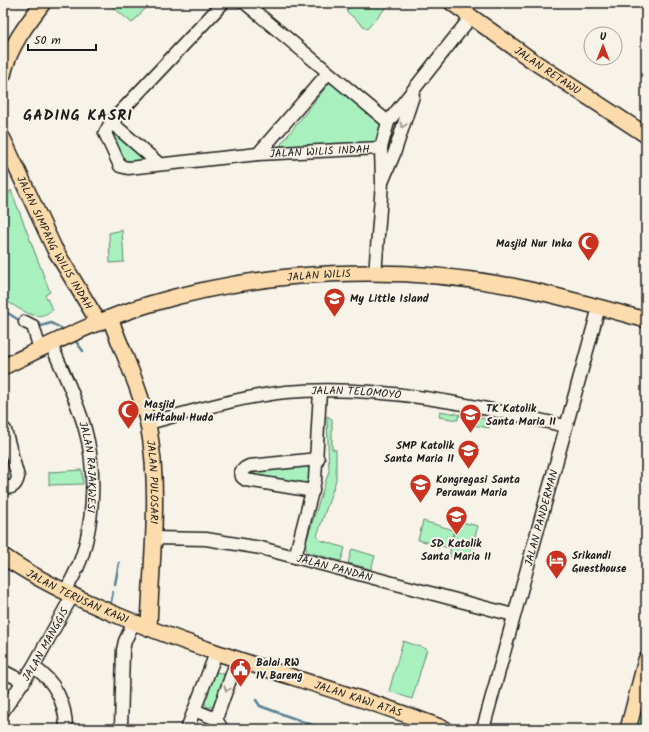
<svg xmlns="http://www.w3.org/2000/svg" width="649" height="732" font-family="Kalam,sans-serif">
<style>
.green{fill:#a8f1bf;stroke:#62866e}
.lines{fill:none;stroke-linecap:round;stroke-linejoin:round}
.stream{stroke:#598093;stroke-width:2.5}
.minor-casing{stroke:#1c1c1c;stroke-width:15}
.major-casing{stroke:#1c1c1c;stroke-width:18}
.minor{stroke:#f7f3e8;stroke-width:12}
.major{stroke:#fcdcac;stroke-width:15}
.oneway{stroke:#94928c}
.labels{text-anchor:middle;stroke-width:4;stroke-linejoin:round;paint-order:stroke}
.street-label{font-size:11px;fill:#1c1c1c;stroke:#f7f3e8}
.poi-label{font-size:11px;font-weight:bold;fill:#1c1c1c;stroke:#f7f3e8;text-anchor:start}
.district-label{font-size:15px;font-weight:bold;letter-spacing:1px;fill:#1c1c1c;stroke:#f7f3e8}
</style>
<rect width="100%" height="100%" fill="#f7f3e8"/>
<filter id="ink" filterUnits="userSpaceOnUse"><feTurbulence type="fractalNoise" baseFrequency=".025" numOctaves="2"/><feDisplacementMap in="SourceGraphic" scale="8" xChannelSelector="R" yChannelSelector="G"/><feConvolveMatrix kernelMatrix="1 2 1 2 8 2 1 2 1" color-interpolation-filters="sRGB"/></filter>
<g filter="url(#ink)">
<g class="green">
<polygon points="108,3 144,3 142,5 146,8 132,23"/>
<polygon points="354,3 390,3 367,29 346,11"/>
<path d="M330,82L380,120C382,131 381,136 374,144L282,149L281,144Z"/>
<polygon points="110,131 114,132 150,160 124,165"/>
<path d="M11,190L50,292L45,295L53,310C50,311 47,314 44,315C31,319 14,305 3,299V202Z"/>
<polygon points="122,230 124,262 110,263 109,233"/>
<polygon points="440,411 491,420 489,428 467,424 467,417 458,416 458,420 439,417"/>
<polygon points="327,416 332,419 332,449 336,450 336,480 317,536 320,540 345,548 341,561 307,552 305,545 329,471"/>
<polygon points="312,464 309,484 246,476 248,469"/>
<polygon points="82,470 83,484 49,485 49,472"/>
<polygon points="423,521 454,530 449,548 418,540"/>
<polygon points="457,521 478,526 468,561 449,556"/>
<polygon points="352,549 375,556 371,569 348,563"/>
<polygon points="403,641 427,649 412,699 389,691"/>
<polygon points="216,672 224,674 224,679 214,705 212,707 207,707 204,702"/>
<polygon points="646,676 646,729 632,729"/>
</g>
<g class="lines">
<g class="stream">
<polyline points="3,310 22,322"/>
<polyline points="38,327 51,323 65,330"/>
<polyline points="74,339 83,351"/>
<polyline points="115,584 119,563"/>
<polyline points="111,602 113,592"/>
<polyline points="256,700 260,706 323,729"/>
</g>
<defs>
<g id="minor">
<path id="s1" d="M223,3L111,122L105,133L120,166L128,168L258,154L381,148"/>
<polyline points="245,3 388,122"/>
<polyline points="111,122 158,163"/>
<polyline points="258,154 328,73"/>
<polyline points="383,180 394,154 413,96"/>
<polyline points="375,274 382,183 381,148 388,122 471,17"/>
<polyline points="25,322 33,326 40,349"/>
<path id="s2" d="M51,344C63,372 77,400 85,429C96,467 94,516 83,553C79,567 72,579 65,592"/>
<path id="s3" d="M148,423C194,411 239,397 286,392C379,384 475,405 565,426"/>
<path d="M3,444L5,430L18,477C16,486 11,490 3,485"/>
<polyline points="313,491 246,480 242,477 241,472 245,468 249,466 318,459"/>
<path id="s4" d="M153,538L206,539L261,548L513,615"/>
<polyline points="295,557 315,480 320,391"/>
<path d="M33,667C55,680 66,704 66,729"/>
<polyline points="3,671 24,682"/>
<polyline points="194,710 216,719"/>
<path id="s5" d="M3,711L33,667L72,596"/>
<polyline points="216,719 237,660"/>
<polyline points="216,719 222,729"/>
<polyline points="121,729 123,650 125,641 134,622"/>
<polyline points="187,729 216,653"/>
<path id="s6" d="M483,729L599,307"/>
</g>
<g id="major">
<path id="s7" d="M452,3L533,61L646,135"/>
<path d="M3,75C9,47 26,25 43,3"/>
<path id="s8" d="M3,139L54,248L99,323"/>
<path id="s9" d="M110,318C123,353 140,388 148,424C161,491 151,561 149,628"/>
<path id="s10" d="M3,367C51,344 99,319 150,304C268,269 396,264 517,287C560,296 603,308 646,320"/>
<path id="s11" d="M3,556C39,581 78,599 119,616C225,661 338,687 445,729"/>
<polyline points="628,729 646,660"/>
</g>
</defs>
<use href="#minor" class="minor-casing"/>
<use href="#major" class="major-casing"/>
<use href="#minor" class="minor"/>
<use href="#major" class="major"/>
</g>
<defs><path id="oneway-chevron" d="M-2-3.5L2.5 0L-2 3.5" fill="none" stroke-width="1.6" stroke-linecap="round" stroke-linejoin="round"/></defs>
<g class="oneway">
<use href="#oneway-chevron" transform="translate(403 125) rotate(108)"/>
<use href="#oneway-chevron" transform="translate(227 689) rotate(110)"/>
</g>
</g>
<defs>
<symbol id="mosque-pin" viewBox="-11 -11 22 30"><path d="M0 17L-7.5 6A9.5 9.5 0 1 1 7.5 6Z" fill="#c8321e" stroke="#f7f3e8"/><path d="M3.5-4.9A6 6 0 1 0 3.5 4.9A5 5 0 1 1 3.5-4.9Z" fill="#fff"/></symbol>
<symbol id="school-pin" viewBox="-11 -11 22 30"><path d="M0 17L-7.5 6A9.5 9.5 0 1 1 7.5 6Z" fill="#c8321e" stroke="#f7f3e8"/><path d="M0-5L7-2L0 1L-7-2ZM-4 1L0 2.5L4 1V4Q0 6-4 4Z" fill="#fff"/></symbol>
<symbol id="hotel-pin" viewBox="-11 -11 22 30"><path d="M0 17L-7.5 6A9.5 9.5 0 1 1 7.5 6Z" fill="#c8321e" stroke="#f7f3e8"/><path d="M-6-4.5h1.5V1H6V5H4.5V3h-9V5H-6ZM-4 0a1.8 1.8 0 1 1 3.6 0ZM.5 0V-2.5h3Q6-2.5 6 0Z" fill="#fff"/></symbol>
<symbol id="civic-pin" viewBox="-11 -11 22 30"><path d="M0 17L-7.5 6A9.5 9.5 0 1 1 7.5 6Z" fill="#c8321e" stroke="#f7f3e8"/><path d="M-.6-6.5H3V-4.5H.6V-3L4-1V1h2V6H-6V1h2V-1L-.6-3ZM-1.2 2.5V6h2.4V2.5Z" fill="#fff"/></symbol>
</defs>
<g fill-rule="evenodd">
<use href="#mosque-pin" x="576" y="230" width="25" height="34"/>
<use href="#school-pin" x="322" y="286" width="25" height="34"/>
<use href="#mosque-pin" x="116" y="398" width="25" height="34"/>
<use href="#school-pin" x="458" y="402" width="25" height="34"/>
<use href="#school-pin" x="456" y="438" width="25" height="34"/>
<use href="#school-pin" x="408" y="472" width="25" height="34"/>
<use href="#school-pin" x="444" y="504" width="25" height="34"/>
<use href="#hotel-pin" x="544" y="548" width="25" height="34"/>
<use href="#civic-pin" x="228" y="656" width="25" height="34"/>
</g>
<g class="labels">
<g class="street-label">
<text dy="4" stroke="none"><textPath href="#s7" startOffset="117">JALAN RETAWU</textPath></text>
<text dy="4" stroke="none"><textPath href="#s1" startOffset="413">JALAN WILIS INDAH</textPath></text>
<text dy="4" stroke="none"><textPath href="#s8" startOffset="116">JALAN SIMPANG WILIS INDAH</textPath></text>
<text dy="4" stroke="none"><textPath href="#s10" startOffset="332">JALAN WILIS</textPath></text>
<text dy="4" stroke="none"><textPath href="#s3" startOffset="212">JALAN TELOMOYO</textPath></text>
<text dy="4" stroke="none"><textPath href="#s2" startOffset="130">JALAN RAJAKWESI</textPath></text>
<text dy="4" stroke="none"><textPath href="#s9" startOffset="171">JALAN PULOSARI</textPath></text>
<text dy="4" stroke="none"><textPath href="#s6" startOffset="219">JALAN PANDERMAN</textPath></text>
<text dy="4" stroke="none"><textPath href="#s4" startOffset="185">JALAN PANDAN</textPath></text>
<text dy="4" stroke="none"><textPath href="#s11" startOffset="85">JALAN TERUSAN KAWI</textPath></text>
<text dy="4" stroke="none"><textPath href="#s5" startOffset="79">JALAN MANGGIS</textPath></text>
<text dy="4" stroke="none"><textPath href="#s11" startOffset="384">JALAN KAWI ATAS</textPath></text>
</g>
<g class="poi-label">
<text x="572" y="247" text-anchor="end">Masjid Nur Inka</text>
<text x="350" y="302">My Little Island</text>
<text x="144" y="408">Masjid<tspan x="144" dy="13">Miftahul Huda</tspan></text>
<text x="486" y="412">TK Katolik<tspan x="486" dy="13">Santa Maria II</tspan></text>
<text x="454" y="449" text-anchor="end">SMP Katolik<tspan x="454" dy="13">Santa Maria II</tspan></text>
<text x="436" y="483">Kongregasi Santa<tspan x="436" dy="13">Perawan Maria</tspan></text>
<text x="456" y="547" text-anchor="middle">SD Katolik<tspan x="456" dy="13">Santa Maria II</tspan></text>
<text x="572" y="559">Srikandi<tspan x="572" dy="13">Guesthouse</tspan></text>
<text x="256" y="666">Balai RW<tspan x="256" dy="13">IV Bareng</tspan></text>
</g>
<g class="district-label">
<text x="78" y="120">GADING KASRI</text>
</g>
</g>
<rect width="649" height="732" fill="none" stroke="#f7f3e8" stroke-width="16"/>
<rect x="8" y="8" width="633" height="716" fill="none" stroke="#1c1c1c" stroke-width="1.5" filter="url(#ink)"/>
<g transform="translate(603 46)"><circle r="19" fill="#f7f3e8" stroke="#9f9d96"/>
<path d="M0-3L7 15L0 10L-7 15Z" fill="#c8321e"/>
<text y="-6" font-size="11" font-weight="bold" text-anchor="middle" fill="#1c1c1c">U</text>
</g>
<path d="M28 44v6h68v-6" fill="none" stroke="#1c1c1c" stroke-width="2"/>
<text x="34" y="44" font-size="12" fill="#1c1c1c" stroke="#f7f3e8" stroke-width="3" paint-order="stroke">50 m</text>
</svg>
